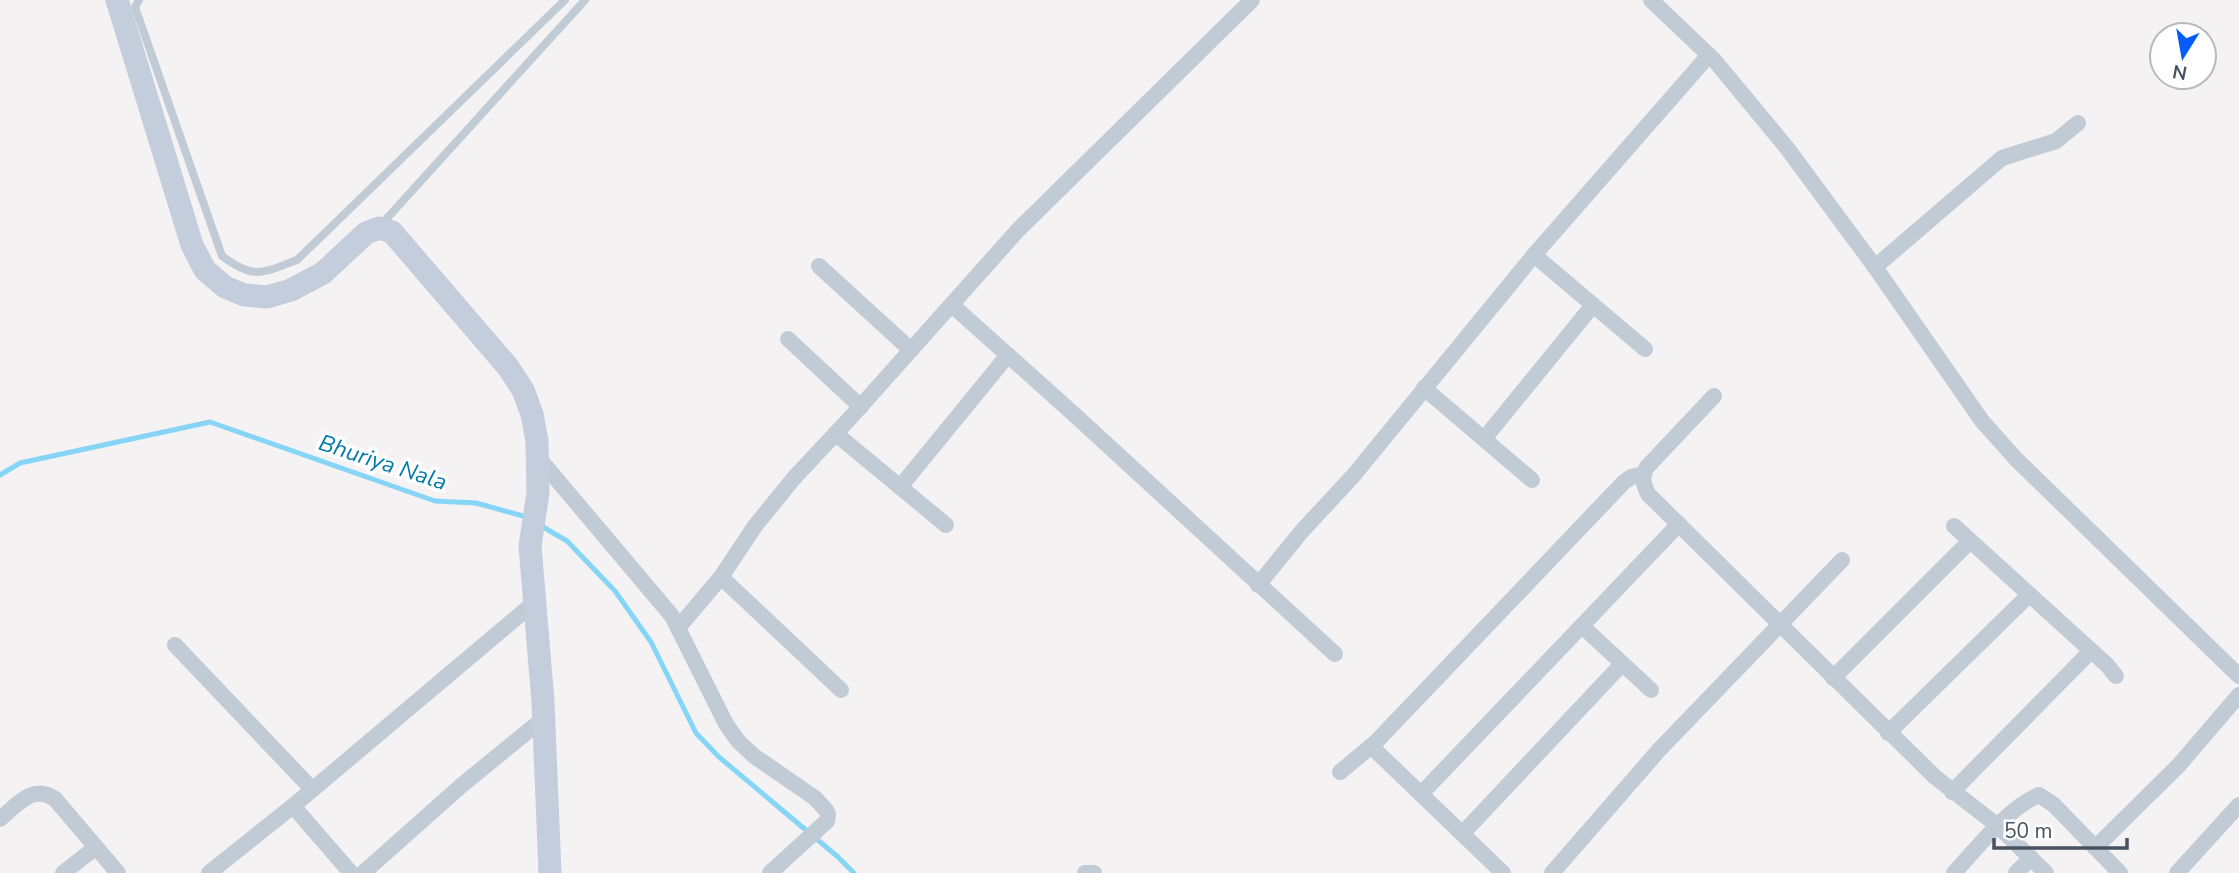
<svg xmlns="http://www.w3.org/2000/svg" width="2239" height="873" font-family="'Nunito Sans',sans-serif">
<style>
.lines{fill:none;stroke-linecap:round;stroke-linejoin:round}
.stream{stroke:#86d5f6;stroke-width:5}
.lane{stroke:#c1cbd5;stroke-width:8}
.street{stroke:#c1cbd5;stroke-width:16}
.secondary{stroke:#c3cddc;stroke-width:23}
.labels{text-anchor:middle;stroke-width:7;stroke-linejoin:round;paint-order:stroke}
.water-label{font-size:23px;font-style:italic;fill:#0279ab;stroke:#fff}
</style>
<rect width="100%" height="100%" fill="#f4f2f2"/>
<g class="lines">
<g class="stream">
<polyline points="0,475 20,463 210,422 435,501 476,503 527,517"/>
<polyline points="538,524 567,541 615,591 651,642 696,733 719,757 838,857 854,873"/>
</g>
<g class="lane">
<path d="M139,0L135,7L222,256C254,280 262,273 297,260L565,0"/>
<polyline points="380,226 585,0"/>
</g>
<g class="street">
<polyline points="1651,0 1715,61 1787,148 1875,267 1982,421 2016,459 2239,676"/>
<polyline points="1534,255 1645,349"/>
<polyline points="819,266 911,350"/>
<polyline points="1875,267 2002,158 2056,141 2078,123"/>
<polyline points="952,305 1077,417 1335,654"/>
<polyline points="788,339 861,407"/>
<polyline points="1424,388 1532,480"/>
<path d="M1714,396L1647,467C1641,477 1643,483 1648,494L1935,777L1998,826L2046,873"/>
<polyline points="836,434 946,525"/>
<polyline points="1484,439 1593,305"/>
<polyline points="537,456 672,616 726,724 738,741 754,756 815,798 826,810 828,814 827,821 770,873"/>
<polyline points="900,487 1008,355"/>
<polyline points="1954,526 2107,665 2116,676"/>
<polyline points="721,577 841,690"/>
<polyline points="1258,585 1302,531 1353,476 1534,255 1709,55"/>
<polyline points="1582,626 1651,690"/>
<polyline points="678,628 721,577 755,526 794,478 852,416 1018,230 1252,0"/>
<polyline points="175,645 312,789"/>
<polyline points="1833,678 1970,541"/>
<polyline points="1888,733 2029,595"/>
<polyline points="1340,772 1375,743"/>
<polyline points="1952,792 2091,651"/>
<polyline points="1421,794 1679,524"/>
<polyline points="293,806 351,873"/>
<path d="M0,819C16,806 33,783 55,799L118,873"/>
<polyline points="1463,833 1622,664"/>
<polyline points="2095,848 2179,765 2239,695"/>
<polyline points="63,873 95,848"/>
<polyline points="209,873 293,806 535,602"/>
<polyline points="363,873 462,785 543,719"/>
<polyline points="1085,873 1094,873"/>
<polyline points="1503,873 1375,750 1375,743 1624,482 1631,477 1643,474"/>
<polyline points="1552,873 1659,750 1842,560"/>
<path d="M1954,873C1976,849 2009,807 2039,795L2054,805L2120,873"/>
<polyline points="2016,873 2031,858"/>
<polyline points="2177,873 2239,805"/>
</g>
<polyline class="secondary" points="117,0 192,245 205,270 225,287 244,295 267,297 291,290 323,273 366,233 379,228 392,232 508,367 523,390 532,414 537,441 538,493 530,546 543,702 550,873"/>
</g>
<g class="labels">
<g class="water-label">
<text transform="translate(383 462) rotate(18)" y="8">Bhuriya Nala</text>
</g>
</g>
<g transform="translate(2183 56) rotate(191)"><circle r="33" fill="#ffffff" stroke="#b5bac0" stroke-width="2"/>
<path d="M0-5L12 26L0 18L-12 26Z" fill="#065cfa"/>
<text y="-10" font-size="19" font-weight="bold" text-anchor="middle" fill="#475362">N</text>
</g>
<path d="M1994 838v10h133v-10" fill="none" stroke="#475362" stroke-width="3.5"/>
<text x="2004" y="838" font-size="21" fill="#475362" stroke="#ffffff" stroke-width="5" paint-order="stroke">50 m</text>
</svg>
